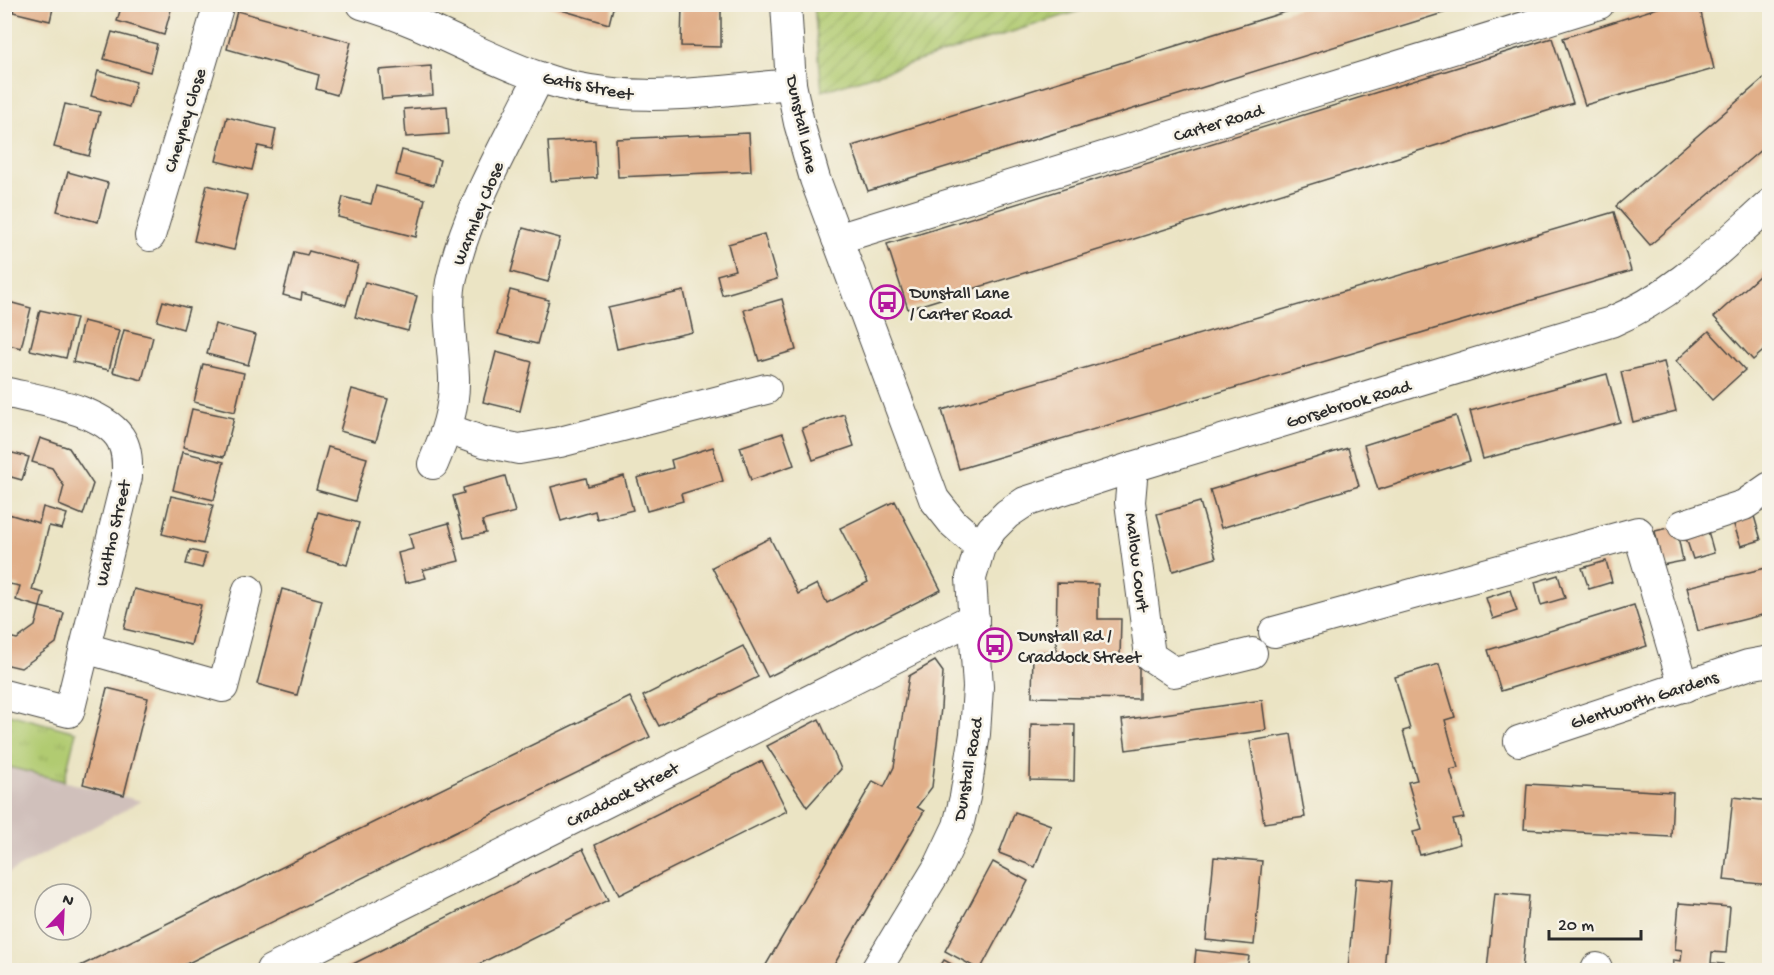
<svg xmlns="http://www.w3.org/2000/svg" width="1774" height="975" font-family="'Gochi Hand',sans-serif">
<style>
.industrial{fill:#d0c0bb}
.park{fill:url(#park-tufts);stroke:#6e7b4e;stroke-width:1.5}
.garden{fill:url(#garden-furrows);stroke:#6e7b4e;stroke-width:1.5}
.building{fill:#e1af89}
.lines{fill:none;stroke-linecap:round;stroke-linejoin:round}
.minor-casing{stroke:#484742;stroke-width:32}
.minor{stroke:#fff;stroke-width:30}
.labels{text-anchor:middle;stroke-width:5;stroke-linejoin:round;paint-order:stroke}
.street-label{font-size:18px;fill:#2b2b2b;stroke:#f7f3e8}
.poi-label{font-size:18px;fill:#2b2b2b;stroke:#f7f3e8;text-anchor:start}
</style>
<defs>
<pattern id="park-tufts" width="24" height="20" patternUnits="userSpaceOnUse" patternTransform="scale(1.5)"><rect width="24" height="20" fill="#b1cb71"/><path d="M3 7l-1-3M5 7V3M7 7l1-3M15 17l-1-3M17 17v-4M19 17l1-3" fill="none" stroke="#98ae62"/></pattern>
<pattern id="garden-furrows" width="10" height="10" patternUnits="userSpaceOnUse" patternTransform="scale(1.5)"><rect width="10" height="10" fill="#b1cb71"/><path d="M-1 1l2-2M0 10L10 0M9 11l2-2" fill="none" stroke="#98ae62"/></pattern>
</defs>
<rect width="100%" height="100%" fill="#f7f3e8"/>
<filter id="ink" filterUnits="userSpaceOnUse"><feTurbulence type="fractalNoise" baseFrequency=".0167" numOctaves="2"/><feDisplacementMap in="SourceGraphic" scale="12" xChannelSelector="R" yChannelSelector="G"/><feConvolveMatrix kernelMatrix="1 2 1 2 8 2 1 2 1" color-interpolation-filters="sRGB"/></filter>
<filter id="wash" filterUnits="userSpaceOnUse"><feTurbulence type="fractalNoise" baseFrequency=".008" numOctaves="4" result="noise"/><feDisplacementMap in="SourceGraphic" scale="24" xChannelSelector="R" yChannelSelector="G"/><feGaussianBlur stdDeviation="1.35" result="paint"/><feColorMatrix in="noise" values="0 0 0 0 0 0 0 0 0 0 0 0 0 0 0 0 0 1.4 0 .05"/><feComposite in="paint" operator="in"/></filter>
<g filter="url(#wash)">
<rect width="100%" height="100%" fill="#ebe4c4"/>
<polygon class="industrial" points="5,766 141,801 5,875"/>
<polygon class="park" points="5,713 76,732 64,781 5,766"/>
<polygon class="garden" points="814,5 814,4 1098,5 822,91"/>
<g id="blocks">
<g class="building">
<polygon points="15,4 54,4 50,21 13,12"/>
<polygon points="122,4 172,6 164,35 117,21"/>
<polygon points="541,4 614,4 609,24"/>
<polygon points="682,4 721,4 721,47 681,46"/>
<polygon points="1311,4 1469,5 868,191 852,146"/>
<polygon points="1670,4 1699,4 1714,69 1585,105 1563,38"/>
<polygon points="237,11 351,42 337,95 316,89 319,75 227,49"/>
<polygon points="112,32 157,44 150,72 104,59"/>
<polygon points="1552,38 1573,103 908,309 887,244"/>
<polygon points="431,66 433,95 382,99 379,70"/>
<polygon points="98,71 136,82 129,107 91,96"/>
<polygon points="1770,73 1770,142 1650,245 1616,206"/>
<polygon points="65,104 100,112 89,156 54,147"/>
<polygon points="447,106 449,134 406,137 404,109"/>
<polygon points="227,117 276,129 272,149 258,146 252,170 216,161"/>
<polygon points="749,133 751,171 618,177 616,139"/>
<polygon points="595,140 597,178 551,181 548,142"/>
<polygon points="402,150 440,160 434,185 396,175"/>
<polygon points="68,172 108,183 98,222 57,211"/>
<polygon points="207,185 247,195 234,250 194,241"/>
<polygon points="376,186 425,199 416,237 338,217 343,197 371,204"/>
<polygon points="1614,212 1631,271 959,469 942,410"/>
<polygon points="523,228 560,238 548,282 511,272"/>
<polygon points="764,234 777,279 722,295 717,275 735,270 728,244"/>
<polygon points="309,251 358,264 346,305 302,293 301,300 283,295 294,252 307,255"/>
<polygon points="1770,266 1770,345 1753,360 1714,317"/>
<polygon points="365,282 417,296 408,331 355,317"/>
<polygon points="510,290 549,300 537,344 498,334"/>
<polygon points="684,291 693,332 617,349 608,308"/>
<polygon points="782,299 796,350 759,361 744,310"/>
<polygon points="5,301 31,308 21,348 5,344"/>
<polygon points="163,301 189,308 183,329 157,321"/>
<polygon points="40,310 76,318 66,358 30,350"/>
<polygon points="83,321 119,330 109,370 73,362"/>
<polygon points="215,324 256,335 248,365 207,354"/>
<polygon points="124,330 153,337 142,380 113,372"/>
<polygon points="1709,331 1745,370 1712,400 1676,361"/>
<polygon points="496,352 532,362 520,411 483,402"/>
<polygon points="1664,362 1676,411 1633,422 1621,372"/>
<polygon points="203,364 244,373 235,412 194,402"/>
<polygon points="1607,374 1620,422 1483,459 1470,411"/>
<polygon points="352,389 388,399 376,441 340,431"/>
<polygon points="192,409 234,418 224,457 183,447"/>
<polygon points="844,414 854,446 813,460 802,428"/>
<polygon points="1456,416 1470,461 1378,490 1364,445"/>
<polygon points="783,433 794,465 751,480 740,447"/>
<polygon points="40,438 69,448 93,484 83,515 59,505 64,486 52,468 32,462"/>
<polygon points="328,447 367,458 355,501 316,490"/>
<polygon points="713,447 723,481 681,494 683,501 647,511 637,478 673,468 671,460"/>
<polygon points="1348,448 1359,486 1221,528 1210,490"/>
<polygon points="4,451 29,457 22,480 4,475"/>
<polygon points="182,452 224,462 214,500 173,490"/>
<polygon points="505,476 515,512 482,521 486,533 464,538 453,496 464,493 463,488"/>
<polygon points="624,476 633,510 597,519 595,511 561,521 551,487 586,478 588,486"/>
<polygon points="171,496 213,505 203,544 162,534"/>
<polygon points="895,501 941,590 768,677 712,567 770,538 798,594 817,584 827,603 868,582 840,528"/>
<polygon points="1200,502 1216,558 1173,571 1157,514"/>
<polygon points="43,507 67,514 62,529 49,526 32,590 44,593 40,607 16,600 20,586 4,583 4,515 5,513 39,523"/>
<polygon points="318,512 359,523 347,565 306,553"/>
<polygon points="1754,516 1761,540 1741,546 1733,522"/>
<polygon points="449,523 459,561 423,570 426,578 405,583 398,553 413,549 409,534"/>
<polygon points="1676,526 1683,561 1662,565 1655,531"/>
<polygon points="1708,531 1714,553 1693,559 1686,538"/>
<polygon points="190,550 206,554 202,568 186,564"/>
<polygon points="1606,561 1612,582 1589,589 1582,568"/>
<polygon points="1770,567 1770,613 1698,631 1687,587"/>
<polygon points="1558,575 1565,598 1541,605 1535,582"/>
<polygon points="1057,583 1098,584 1098,619 1121,619 1120,658 1139,658 1139,699 1032,697 1033,652 1056,652"/>
<polygon points="134,589 201,605 191,645 124,629"/>
<polygon points="282,589 322,600 297,695 257,684"/>
<polygon points="1510,590 1517,611 1493,619 1486,598"/>
<polygon points="1634,605 1647,646 1501,691 1488,650"/>
<polygon points="40,607 64,613 56,643 21,668 4,664 4,636 17,639 35,626"/>
<polygon points="743,646 758,677 659,726 643,696"/>
<polygon points="935,661 943,672 941,708 932,787 917,807 924,811 831,970 763,970 873,781 884,787 894,767 909,676"/>
<polygon points="1439,664 1455,717 1445,720 1458,768 1450,770 1464,818 1453,820 1460,844 1420,855 1413,832 1422,830 1408,782 1417,780 1403,731 1410,729 1395,677"/>
<polygon points="107,688 148,698 124,795 83,784"/>
<polygon points="630,697 650,737 174,970 72,970"/>
<polygon points="1262,700 1266,730 1126,750 1122,720"/>
<polygon points="819,719 841,769 807,807 767,746"/>
<polygon points="1031,724 1075,725 1074,781 1030,780"/>
<polygon points="1291,734 1305,817 1264,823 1250,741"/>
<polygon points="762,761 787,811 619,895 595,845"/>
<polygon points="1527,784 1673,792 1671,837 1524,829"/>
<polygon points="1733,797 1770,801 1770,885 1724,880"/>
<polygon points="1015,812 1051,825 1035,867 999,853"/>
<polygon points="583,849 608,900 467,970 341,970"/>
<polygon points="1214,857 1262,861 1254,945 1206,940"/>
<polygon points="993,862 1028,881 980,970 945,951"/>
<polygon points="1356,878 1392,881 1384,970 1348,970"/>
<polygon points="1495,893 1529,896 1522,970 1487,970"/>
<polygon points="1679,903 1730,907 1726,953 1712,952 1711,963 1723,964 1722,970 1673,970 1674,960 1681,961 1682,950 1675,949"/>
<polygon points="1196,950 1249,956 1247,970 1194,970"/>
<polygon points="944,960 962,970 938,970"/>
</g>
</g>
</g>
<g filter="url(#ink)">
<use href="#blocks" fill-opacity="0" stroke="#484742" stroke-width="1.5"/>
<g class="lines">
<defs>
<g id="minor">
<path d="M362,4C426,22 478,56 539,77C623,107 705,92 791,84"/>
<polyline points="786,4 791,84 799,123 815,179 934,499 953,523 980,547"/>
<polyline points="150,236 219,4"/>
<polyline points="837,239 1599,4"/>
<path d="M4,392C37,400 106,409 122,441C128,453 127,465 127,477L69,712L4,695"/>
<polyline points="448,429 484,442 519,449 560,442 766,389"/>
<path d="M433,464C445,436 455,408 454,377C453,348 445,304 452,277C468,207 508,141 539,77"/>
<polyline points="1133,467 1130,502 1150,656 1174,672 1252,653"/>
<polyline points="1683,525 1744,505 1770,487"/>
<polyline points="1274,632 1638,532 1684,687"/>
<polyline points="85,648 223,687 248,590"/>
<polyline points="1519,741 1748,665 1770,661"/>
<polyline points="271,970 974,618"/>
<path d="M876,970L939,866L958,826L965,797L975,734L978,687L971,578L980,547L992,529L1007,514L1025,502L1133,467L1611,322C1676,294 1718,250 1770,204"/>
<polyline points="1596,970 1597,968"/>
</g>
</defs>
<use href="#minor" class="minor-casing"/>
<use href="#minor" class="minor"/>
</g>
</g>
<defs>
<symbol id="bus-ring" viewBox="-11 -11 22 22"><circle r="9.5" fill="#f7f3e8" stroke="#b5179e" stroke-width="1.5"/><path d="M-5-6H5V4H4V6H2V4H-2V6H-4V4H-5ZM-3.5-4V0h7V-4ZM-3.5 1.2v1.5H-2V1.2ZM2 1.2v1.5H3.5V1.2Z" fill="#b5179e"/></symbol>
</defs>
<g fill-rule="evenodd">
<use href="#bus-ring" x="868" y="283" width="38" height="38"/>
<use href="#bus-ring" x="976" y="626" width="38" height="38"/>
</g>
<g class="labels">
<g class="street-label">
<text transform="translate(588 85) rotate(11)" y="6">Gatis Street</text>
<text transform="translate(184 120) rotate(-73)" y="6">Cheyney Close</text>
<text transform="translate(1218 122) rotate(-17)" y="6">Carter Road</text>
<text transform="translate(803 124) rotate(78)" y="6">Dunstall Lane</text>
<text transform="translate(477 213) rotate(-68)" y="6">Warmley Close</text>
<text transform="translate(1348 403) rotate(-17)" y="6">Gorsebrook Road</text>
<text transform="translate(112 533) rotate(-77)" y="6">Waltho Street</text>
<text transform="translate(1138 562) rotate(83)" y="6">Mallow Court</text>
<text transform="translate(1644 699) rotate(-18)" y="6">Glentworth Gardens</text>
<text transform="translate(967 769) rotate(-80)" y="6">Dunstall Road</text>
<text transform="translate(622 794) rotate(-27)" y="6">Craddock Street</text>
</g>
<g class="poi-label">
<text x="910" y="298">Dunstall Lane<tspan x="910" dy="21">/ Carter Road</tspan></text>
<text x="1018" y="641">Dunstall Rd /<tspan x="1018" dy="21">Craddock Street</tspan></text>
</g>
</g>
<rect width="1774" height="975" fill="none" stroke="#f7f3e8" stroke-width="24"/>
<g transform="translate(63 912) rotate(23)"><circle r="28" fill="#f7f3e8" stroke="#a5a39c" stroke-width="1.5"/>
<path d="M0-4.5L10 22L0 15L-10 22Z" fill="#b5179e"/>
<text y="-9" font-size="16" font-weight="bold" text-anchor="middle" fill="#2b2b2b">N</text>
</g>
<path d="M1549 930v9h92v-9" fill="none" stroke="#2b2b2b" stroke-width="3"/>
<text x="1558" y="930" font-size="18" fill="#2b2b2b" stroke="#f7f3e8" stroke-width="4.5" paint-order="stroke">20 m</text>
</svg>
